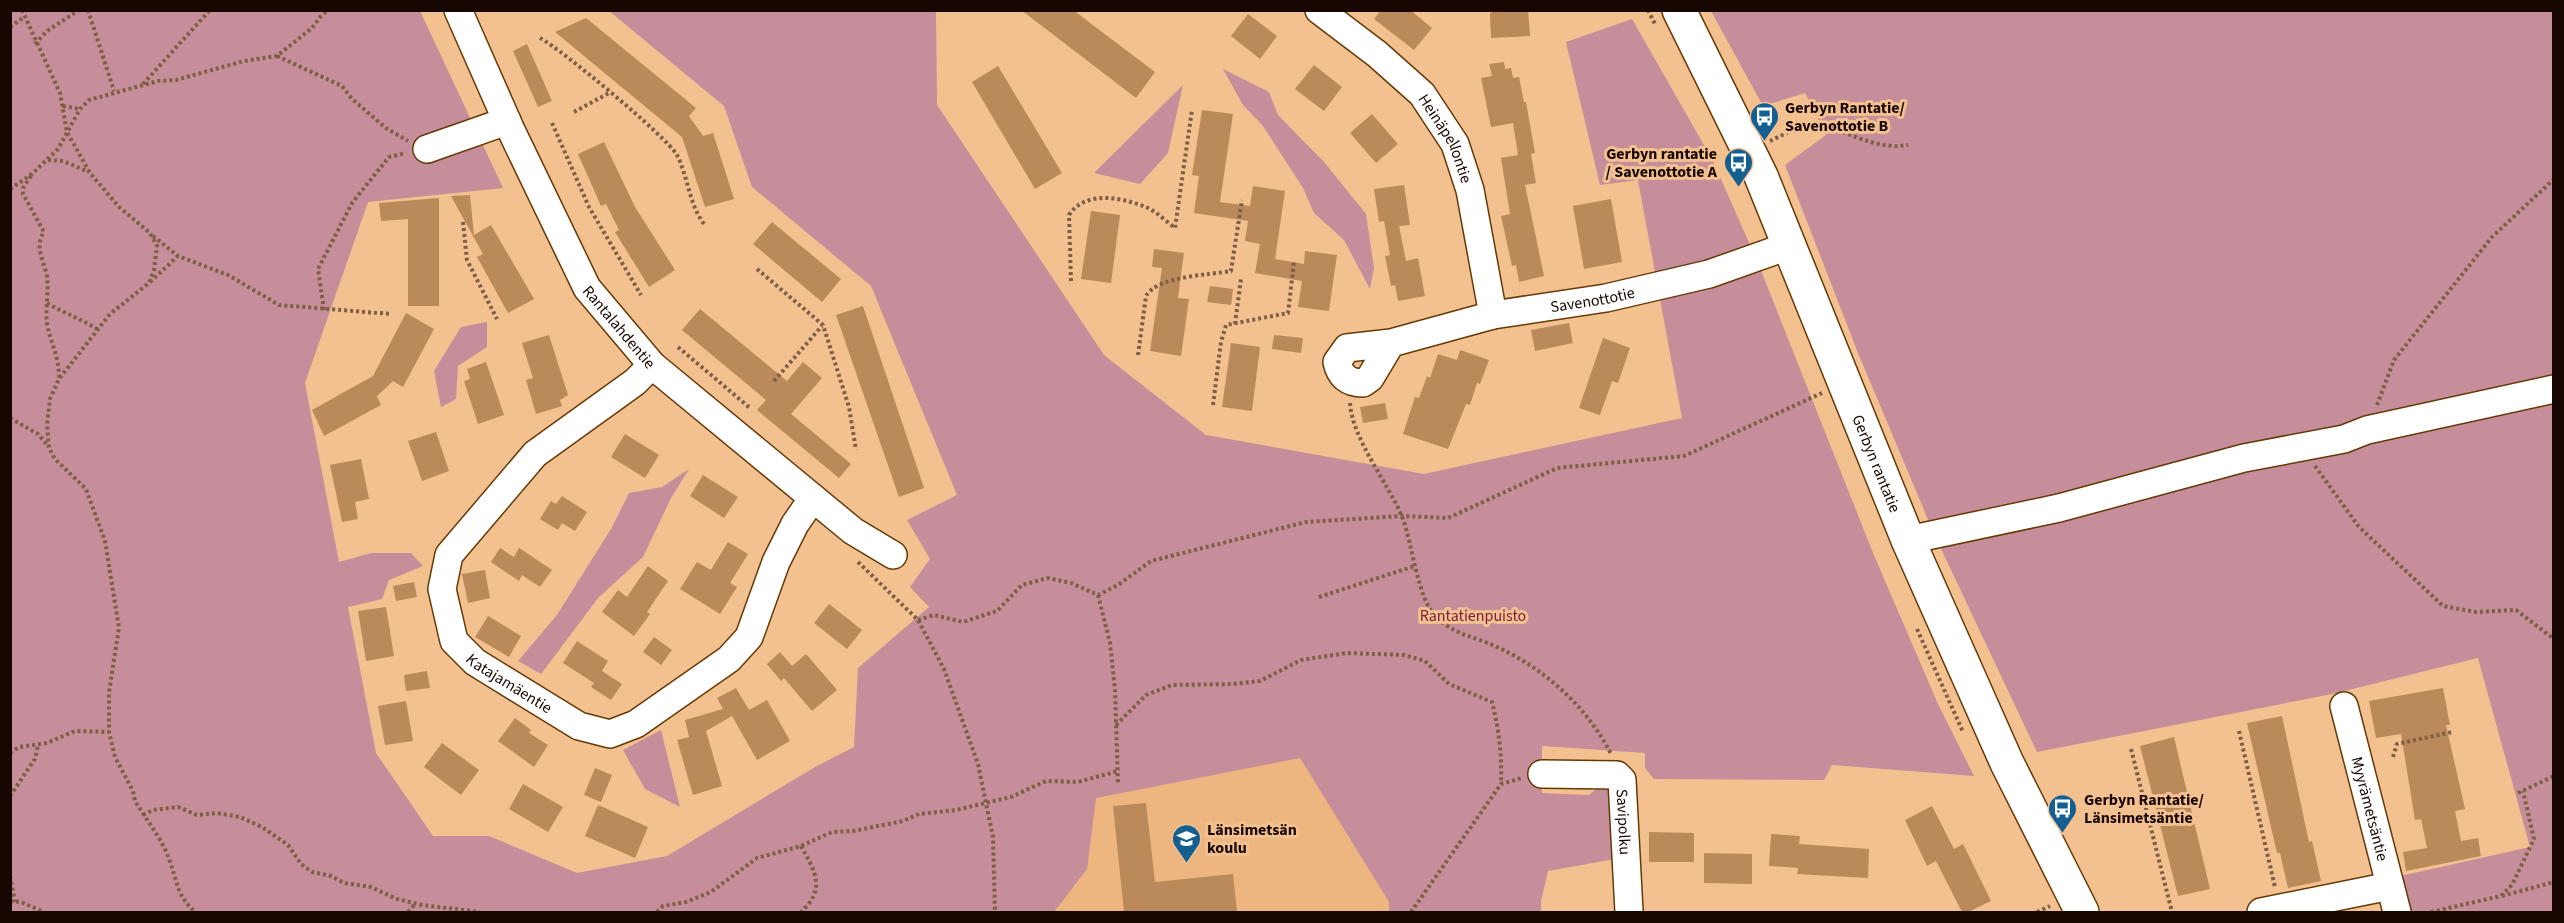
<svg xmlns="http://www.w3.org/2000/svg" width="2564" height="923" font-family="'Source Sans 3',sans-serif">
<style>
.built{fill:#edb57f}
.green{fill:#c68d9a}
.building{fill:#ba8a5b}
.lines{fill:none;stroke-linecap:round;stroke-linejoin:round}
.minor-casing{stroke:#653a04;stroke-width:30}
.major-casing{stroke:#653a04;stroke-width:36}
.path{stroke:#7f5e44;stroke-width:4;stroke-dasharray:3 3;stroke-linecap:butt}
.minor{stroke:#fff;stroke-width:27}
.major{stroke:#fff;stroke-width:33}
.labels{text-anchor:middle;stroke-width:6;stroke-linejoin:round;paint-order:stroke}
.poi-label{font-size:16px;font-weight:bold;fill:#180700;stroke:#f3c090;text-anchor:start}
.street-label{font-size:16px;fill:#180700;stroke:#f3c090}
.park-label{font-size:16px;fill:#731e3a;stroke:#f3c090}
</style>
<rect width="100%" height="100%" fill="#f3c090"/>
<polygon class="built" points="1300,758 1389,902 1389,912 1008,912 1017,810"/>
<g class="green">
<polygon points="608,10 936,11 937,105 1104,355 1206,435 1424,474 1682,418 1638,180 1600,185 1566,42 1632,19 1713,161 1758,263 1873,553 1938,704 1974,776 1832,765 1824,780 1654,779 1645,768 1645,753 1542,746 1542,793 1589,795 1600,786 1615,787 1615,859 1548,871 1541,901 1541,912 1389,912 1389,902 1300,758 1096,798 1087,869 1054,912 11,912 10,11 420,11 503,188 368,202 305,383 339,562 371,553 411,553 423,566 389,580 382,599 348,607 376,753 433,836 489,836 577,873 667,856 815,767 854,747 858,668 929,607 910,587 930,559 907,520 957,495 871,286 752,187 724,106"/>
<polygon points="1711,11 2553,11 2553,912 2405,912 2396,877 2530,847 2478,658 2332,694 2037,752 1935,536 1858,353 1785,165 1826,135 1805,93 1763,106"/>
<polygon points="1223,69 1269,92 1278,115 1324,162 1366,214 1374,268 1370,289 1344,240 1314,213 1303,188 1263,126 1243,105"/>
<polygon points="1183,85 1168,153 1140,184 1094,173"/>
<polygon points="487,322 487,347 458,366 456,399 441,407 434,371 461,327"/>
<polygon points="689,469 671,498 643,557 598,598 541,674 518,661 557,615 611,529 629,493 662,487"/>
<polygon points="661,730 680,807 645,789 623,750"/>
</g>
<g class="building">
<polygon points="1021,10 1073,10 1155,72 1136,98"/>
<polygon points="1381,10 1410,10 1432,28 1414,50 1374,19"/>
<polygon points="1495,10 1528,10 1530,36 1491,38 1490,13"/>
<polygon points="1248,14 1277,36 1260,59 1231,36"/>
<polygon points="586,18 696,108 689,116 703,136 713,133 734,199 705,207 682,137 555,32"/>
<polygon points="527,44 552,101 538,107 513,51"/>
<polygon points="1504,62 1505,69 1511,68 1513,78 1519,77 1524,102 1526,102 1535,153 1531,154 1536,183 1525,185 1544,276 1519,282 1516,265 1512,266 1501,216 1510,214 1501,158 1518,155 1513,123 1491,127 1481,78 1492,76 1489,64"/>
<polygon points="1314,65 1342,87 1324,111 1295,89"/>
<polygon points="998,66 1062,173 1035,189 972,82"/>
<polygon points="1202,110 1233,114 1220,202 1250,206 1253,186 1285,191 1275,259 1304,264 1305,251 1337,255 1329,311 1298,307 1302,281 1255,273 1260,244 1245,241 1248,221 1194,213 1199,176 1192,175"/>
<polygon points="1372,114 1398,144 1376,163 1350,133"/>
<polygon points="604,142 635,207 675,270 649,287 615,232 619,230 606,204 601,206 578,154"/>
<polygon points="1404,185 1410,225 1399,226 1406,261 1418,258 1425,296 1398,301 1395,285 1391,286 1385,256 1390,255 1384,221 1379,222 1374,189"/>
<polygon points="470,195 474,235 491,225 534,299 508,313 477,257 483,254 451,196"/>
<polygon points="439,198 439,306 408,306 408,219 381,221 379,203"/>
<polygon points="1611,199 1622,262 1584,269 1573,206"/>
<polygon points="1091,211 1120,215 1111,283 1081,279"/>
<polygon points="772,222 841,279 822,302 753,244"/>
<polygon points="1154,249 1184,253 1178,298 1189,299 1181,356 1150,351 1162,268 1152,267"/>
<polygon points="1210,286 1233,289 1231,305 1207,302"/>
<polygon points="863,306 924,488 899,497 836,315"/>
<polygon points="700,309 787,381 803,362 822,378 791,414 851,464 839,478 757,410 766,400 682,330"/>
<polygon points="406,313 434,329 403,387 393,381 377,396 381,405 324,436 312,410 373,376"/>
<polygon points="1569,323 1573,343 1535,351 1531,330"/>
<polygon points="549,335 568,395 560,400 562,406 536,414 526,380 533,378 522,343"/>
<polygon points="1274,335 1303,338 1301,353 1272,349"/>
<polygon points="1603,338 1630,348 1618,383 1612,381 1600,415 1579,408"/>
<polygon points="1231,343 1260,347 1252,411 1222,407"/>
<polygon points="1460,350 1489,360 1480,384 1477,383 1470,405 1466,404 1448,449 1403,434 1415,397 1419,398 1427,376 1430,378 1438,354 1457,360"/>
<polygon points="486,362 504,415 478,424 464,381 470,379 467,369"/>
<polygon points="1385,403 1388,419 1363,423 1360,407"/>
<polygon points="436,432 449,471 422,481 408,441"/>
<polygon points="625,434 659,455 645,478 611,457"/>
<polygon points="361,459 369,499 355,502 358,519 342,522 330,465"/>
<polygon points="703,475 738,497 724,518 690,496"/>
<polygon points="562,496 587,512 575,531 562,523 558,530 540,519 551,501 556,504"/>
<polygon points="728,542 748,554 730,583 737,587 720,614 680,589 697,562 711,570"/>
<polygon points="500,548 514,557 519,548 552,570 540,587 522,575 519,581 491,562"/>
<polygon points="648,566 668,581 647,612 650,614 634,636 602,612 618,590 627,597"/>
<polygon points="485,570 490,598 468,603 462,574"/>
<polygon points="414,582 417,597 396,601 393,586"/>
<polygon points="829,604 862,630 847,649 814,623"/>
<polygon points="386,607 394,656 366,661 358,611"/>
<polygon points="488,616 521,636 509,657 475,637"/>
<polygon points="654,637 672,650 661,665 643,652"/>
<polygon points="577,641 608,661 602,671 622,684 611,700 591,687 594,683 563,663"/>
<polygon points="780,652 792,666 806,654 837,690 812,711 784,678 781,681 767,664"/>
<polygon points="427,671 430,688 406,691 404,675"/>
<polygon points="736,688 749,710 767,700 790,741 757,760 732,716 706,731 722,786 693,795 677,740 689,737 685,720 723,709 717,698"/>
<polygon points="2443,688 2450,725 2446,725 2465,809 2455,811 2461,841 2478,838 2481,856 2406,871 2403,852 2427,848 2421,819 2415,820 2401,734 2376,738 2369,701"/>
<polygon points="406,701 413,741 385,745 378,706"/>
<polygon points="2282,716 2309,842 2312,841 2321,881 2288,888 2280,853 2277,853 2247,723"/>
<polygon points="515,718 531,730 529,733 548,745 534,767 498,741"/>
<polygon points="2174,737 2210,889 2178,896 2140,746"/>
<polygon points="442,743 479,770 461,795 424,767"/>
<polygon points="595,768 612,775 601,802 584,795"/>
<polygon points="523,784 563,807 548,832 509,809"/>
<polygon points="1146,803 1155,882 1233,874 1237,912 1124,912 1113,806"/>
<polygon points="598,805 648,827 635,858 585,836"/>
<polygon points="1932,806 1954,849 1963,844 1991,901 1968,912 1962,912 1936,861 1927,866 1905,820"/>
<polygon points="1649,832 1694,833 1694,862 1649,862"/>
<polygon points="1771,834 1800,836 1799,844 1869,849 1868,878 1797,874 1798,868 1769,866"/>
<polygon points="1704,853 1752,854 1752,884 1704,883"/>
</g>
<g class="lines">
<defs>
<g id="minor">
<path id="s1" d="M458,10L510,128L587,288L652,365L853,531L893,555"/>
<path id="s2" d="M1319,10L1377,54L1422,94L1455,144L1470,190L1493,315"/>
<polyline points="427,149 507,121"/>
<path id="s3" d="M1391,343L1370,378L1363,383C1348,383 1340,376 1337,362L1347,348L1391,343L1493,315L1606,298L1709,274L1791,245"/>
<path id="s4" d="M652,365L635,382L535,454L449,555L442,589L454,641L475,662L579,726L610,734L636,724L729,659L749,637L776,562L795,524L813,498"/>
<polyline points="1908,540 2059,508 2244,458 2344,439 2367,430 2554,389"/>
<path id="s5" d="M2344,706L2397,912"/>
<path id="s6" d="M1542,774L1617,775L1622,780L1629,912"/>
<polyline points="2261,912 2390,886"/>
</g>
<g id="major">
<path id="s7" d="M1679,10L1761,176L1908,540L2007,763L2082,912"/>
</g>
</defs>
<use href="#minor" class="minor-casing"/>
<use href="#major" class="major-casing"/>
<g class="path">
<path d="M22,10L60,93L67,132L90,173L119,207L150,233L157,246L154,270L149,283L110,314L59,379L50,399L47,425L49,448L55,459L86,489L105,541L119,628L109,692V732L115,757L133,791L135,801C146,819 162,839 169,859C177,880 177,898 196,912"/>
<polyline points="88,10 114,91"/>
<polyline points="1648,10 1656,26"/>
<polyline points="10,27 24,17"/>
<path d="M540,38C561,49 667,137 677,155C688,177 689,204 704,224"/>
<polyline points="35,44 47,31 79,10"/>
<polyline points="277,56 342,86 352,99 386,128 408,141"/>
<polyline points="143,84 210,10"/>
<polyline points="63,106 80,109"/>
<polyline points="574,112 609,93"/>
<polyline points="552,123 589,207 641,295"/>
<path d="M1770,141L1807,123C1842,126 1871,151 1908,145"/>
<polyline points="48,160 63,161 89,172"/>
<path d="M31,176L23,188V194L44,232C34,247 44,261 47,276C49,292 45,308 47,324C51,344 59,356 59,378"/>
<polyline points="10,189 32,174 58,149 80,109 89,100 158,81 176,80 244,61 277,56 312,28 321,16 328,10"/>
<polyline points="463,222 467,260 497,319"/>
<polyline points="153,236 178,256 228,275 279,305 391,314"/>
<polyline points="757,269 823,325 849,407 856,450"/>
<path d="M1071,281L1069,215C1086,189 1124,198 1148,208C1158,213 1167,222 1175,228L1192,110"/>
<polyline points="150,282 178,256"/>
<path d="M47,303C64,313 81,319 97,329"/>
<polyline points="324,310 318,269 352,203 389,157 406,153"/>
<polyline points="1235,324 1241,279"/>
<polyline points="678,347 750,408"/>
<path d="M1138,355L1146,296C1157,276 1209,275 1231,271L1242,200"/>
<polyline points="774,381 822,326"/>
<path d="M1350,403C1352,439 1389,484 1403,519C1412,543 1418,600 1436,617C1457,636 1473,636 1497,647C1544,668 1588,708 1611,754"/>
<polyline points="1213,405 1221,342 1226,325 1288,313 1294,262"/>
<polyline points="2377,405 2394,360 2492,237 2554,179"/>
<polyline points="10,418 38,434 49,447"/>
<polyline points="2315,466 2359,527 2443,606 2476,612 2516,610 2554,639"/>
<polyline points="858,562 918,620 944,669 978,764 993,837 995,912"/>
<polyline points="1098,595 1110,643 1115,690 1118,783"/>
<polyline points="1319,597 1415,566"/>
<polyline points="918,620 934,615 963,622 997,611 1022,585 1048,578 1071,583 1098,595 1118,585 1151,561 1306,522 1402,516 1448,518 1557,468 1684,456 1822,393"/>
<polyline points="1917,629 1963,732"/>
<path d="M1116,725L1146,695L1172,685L1233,684L1260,681L1301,660L1347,653L1404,655L1425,661L1449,684L1492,702C1499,730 1502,755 1501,784"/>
<polyline points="2239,731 2275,887"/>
<polyline points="2131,749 2172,912"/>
<polyline points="10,753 19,747 47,743 75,731 109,732"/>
<polyline points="2393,757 2397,744 2452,732"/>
<polyline points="2518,793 2554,776"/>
<polyline points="10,796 35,759 38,745"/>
<polyline points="143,815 153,810 178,807 197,815 217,813 240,817 262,827 288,845 301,864 312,872 331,876 344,883 371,887 397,899 422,905 480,912"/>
<path d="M801,846C816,873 826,889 801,912"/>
<polyline points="10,876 15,902"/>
<polyline points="2502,896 2554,882"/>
<polyline points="10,901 21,902 44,912"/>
<polyline points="408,912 416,903"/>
<polyline points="657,912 663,906 686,902 711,892 757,858 801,846 832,832 853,831 903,821 919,814 956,810 1011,797 1046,781 1078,782 1118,771"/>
<polyline points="1411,912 1501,784 1522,778"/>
<polyline points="2037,912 2050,906"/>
<polyline points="2431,912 2501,896 2512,885 2534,839 2523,791"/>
</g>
<use href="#minor" class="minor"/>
<use href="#major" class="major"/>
</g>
<defs>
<symbol id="bus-pin" viewBox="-11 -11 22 30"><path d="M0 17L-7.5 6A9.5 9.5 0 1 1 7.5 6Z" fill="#135f92" stroke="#f3c090"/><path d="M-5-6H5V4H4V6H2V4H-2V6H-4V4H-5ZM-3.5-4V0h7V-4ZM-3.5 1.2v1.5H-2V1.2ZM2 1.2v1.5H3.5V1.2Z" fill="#fff"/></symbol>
<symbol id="school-pin" viewBox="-11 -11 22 30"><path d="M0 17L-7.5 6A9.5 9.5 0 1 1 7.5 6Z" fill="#135f92" stroke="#f3c090"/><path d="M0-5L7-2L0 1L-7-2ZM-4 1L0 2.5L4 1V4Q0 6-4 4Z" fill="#fff"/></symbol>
</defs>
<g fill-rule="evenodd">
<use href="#bus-pin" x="1748" y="100" width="33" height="45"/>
<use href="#bus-pin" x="1722" y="146" width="33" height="45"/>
<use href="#bus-pin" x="2046" y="792" width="33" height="45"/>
<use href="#school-pin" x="1170" y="822" width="33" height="45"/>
</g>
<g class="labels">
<g class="poi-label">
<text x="1785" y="113">Gerbyn Rantatie/<tspan x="1785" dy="18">Savenottotie B</tspan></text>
<text x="1717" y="159" text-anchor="end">Gerbyn rantatie<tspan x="1717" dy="18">/ Savenottotie A</tspan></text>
<text x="2084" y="805">Gerbyn Rantatie/<tspan x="2084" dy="18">Länsimetsäntie</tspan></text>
<text x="1207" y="835">Länsimetsän<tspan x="1207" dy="18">koulu</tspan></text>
</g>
<g class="street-label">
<text dy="6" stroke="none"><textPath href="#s2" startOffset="184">Heinäpellontie</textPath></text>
<text dy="6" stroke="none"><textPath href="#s3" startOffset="354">Savenottotie</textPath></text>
<text dy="6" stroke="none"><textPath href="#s1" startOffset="357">Rantalahdentie</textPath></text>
<text dy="6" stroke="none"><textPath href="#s7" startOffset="495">Gerbyn rantatie</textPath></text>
<text dy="6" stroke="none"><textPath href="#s4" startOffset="438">Katajamäentie</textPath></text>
<text dy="6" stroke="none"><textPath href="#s5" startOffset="106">Myyrämetsäntie</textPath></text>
<text dy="6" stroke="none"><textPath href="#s6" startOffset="124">Savipolku</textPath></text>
</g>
<g class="park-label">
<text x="1473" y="621">Rantatienpuisto</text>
</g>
</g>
<rect width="2564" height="923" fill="none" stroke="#180700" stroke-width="24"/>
</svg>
